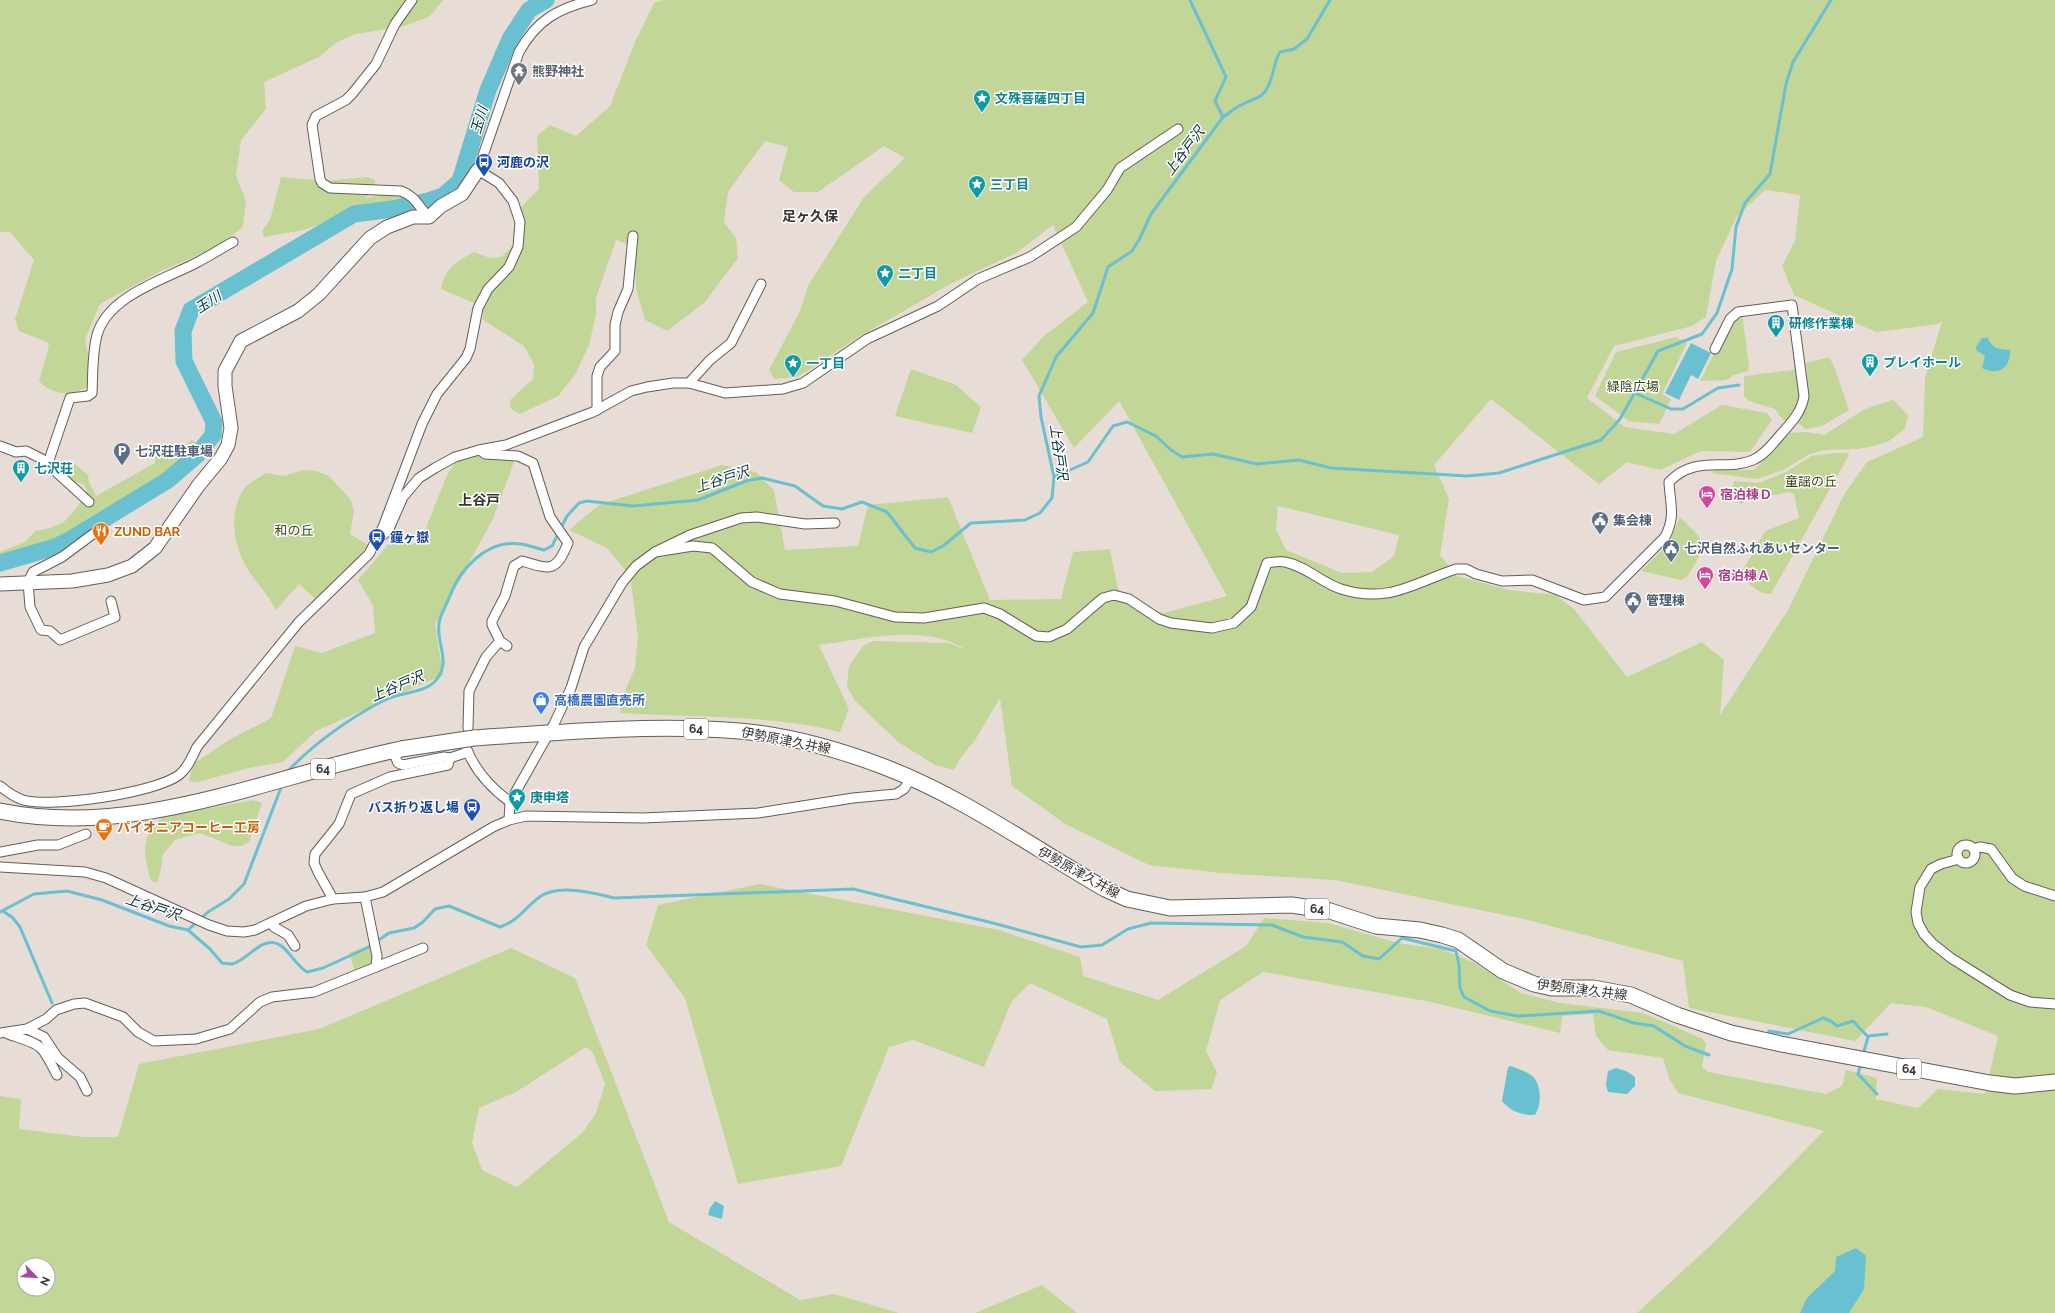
<svg xmlns="http://www.w3.org/2000/svg" width="2055" height="1313" font-family="Raleway,'Noto Sans JP',sans-serif">
<style>
.green{fill:#c2d698;fill-rule:evenodd}
.water{fill:#68c0d0}
.lines{fill:none;stroke-linecap:round;stroke-linejoin:round}
.stream{stroke:#68c0d0;stroke-width:3}
.river{stroke:#68c0d0;stroke-width:17}
.street-casing{stroke:#655d57;stroke-width:11}
.secondary-casing{stroke:#655d57;stroke-width:15}
.primary-casing{stroke:#655d57;stroke-width:17}
.street{stroke:#fff;stroke-width:9}
.secondary{stroke:#fff;stroke-width:13}
.primary{stroke:#fff;stroke-width:15}
.primary-bridge-casing{stroke:#655d57;stroke-width:17;stroke-linecap:butt}
.primary-bridge{stroke:#fff;stroke-width:15}
.labels{text-anchor:middle;stroke-width:3;stroke-linejoin:round;paint-order:stroke}
.shield{fill:#fff;stroke:#72706e;stroke-width:1}
.shield-label{font-size:12px;font-weight:bold;fill:#363230}
.worship-label{font-size:13px;font-weight:bold;fill:#5b616d;stroke:#fff;text-anchor:start}
.culture-label{font-size:13px;font-weight:bold;fill:#0d838f;stroke:#fff;text-anchor:start}
.transit-label{font-size:13px;font-weight:bold;fill:#164399;stroke:#fff;text-anchor:start}
.park-label{font-size:13px;fill:#384516;stroke:#fff}
.service-label{font-size:13px;font-weight:bold;fill:#4e5e75;stroke:#fff;text-anchor:start}
.hotel-label{font-size:13px;font-weight:bold;fill:#b23c85;stroke:#fff;text-anchor:start}
.food-label{font-size:13px;font-weight:bold;fill:#c56008;stroke:#fff;text-anchor:start}
.shop-label{font-size:13px;font-weight:bold;fill:#366cbe;stroke:#fff;text-anchor:start}
.street-label{font-size:13px;fill:#363230;stroke:#fff}
.water-label{font-size:14px;font-style:italic;fill:#043138;stroke:#fff}
.neighbourhood-label{font-size:14px;font-weight:bold;fill:#363230;stroke:#fff}
</style>
<rect width="100%" height="100%" fill="#e7ddd6"/>
<g class="green">
<path d="M0,0H443L429,17L401,27L356,34L337,42L319,57L264,82L266,109L241,140L236,175L246,201L243,227L215,248L161,271L100,304L85,340L91,369L90,385C74,397 53,396 39,381L49,346L47,342L19,331L15,319L34,260L10,232H0Z"/>
<path d="M664,0H2055V1313H1637L1712,1244L1824,1131L1678,1093L1669,1078L1663,1058L1608,1050L1596,1036L1593,1014L1562,1016L1560,1033L1431,1002L1263,972L1220,1000L1206,1051L1217,1073L1211,1089L1155,1091L1120,1062L1107,1019L1030,983L1012,1001L984,1067L913,1040L889,1047L841,1166L738,1184L685,998L646,945L658,905L760,884L999,930L1080,957L1083,976L1158,1000L1246,946L1264,918L1328,923L1398,943L1441,949L1473,962L1521,993L1560,1003L1643,1013L1703,1039L1706,1044L1702,1067L1708,1072L1826,1094L1842,1086L1846,1070L1877,1078L1876,1099L1918,1108L1938,1089L1985,1094L1998,1036L1926,1007L1891,1003L1855,1041L1689,1008L1683,961L1528,920L1335,880L1221,873L1149,865L1065,824L1012,786L1000,698L975,740L959,760L954,770L935,765L898,742L855,701L847,686L849,666L863,646L873,641L949,643L966,650C926,623 864,639 819,645L849,709L840,732C768,714 694,718 621,713L619,705L635,668L638,636L630,576L607,548L569,530L599,505L722,465L756,472L774,490L785,550L858,546L868,505L948,497L990,600L1061,599L1073,552L1110,549L1118,589L1128,603L1164,613L1227,596L1119,401L1074,448L1022,360L1044,336L1088,302L1053,225L1016,253L952,283L857,338L798,377L774,379L769,370L800,311L808,286L864,197L905,158L884,146L818,192H794L779,180L788,147L765,141L728,192L724,222L736,238L738,258L704,303L667,331L645,320L636,289L635,247L616,240L596,298V315L589,345L575,375L558,396L520,414L511,409L510,400L533,379L534,364L524,346L483,320V307L441,289C446,266 455,263 474,252L490,258L501,257L513,246C514,215 517,210 539,189L537,136L550,125L576,136L610,106L635,42L654,3ZM1765,190L1800,195L1795,241L1782,266L1794,295L1876,332L1938,324L1942,321L1925,378L1923,437L1867,462L1845,493L1788,610L1720,715L1724,660L1702,642L1627,677L1574,609L1555,595L1509,590L1457,576L1440,555L1449,499L1434,465L1491,399L1599,484L1627,462L1660,470L1701,451L1750,452L1772,420L1767,413L1722,405L1674,434L1625,427L1587,398L1614,346L1692,326L1706,317L1716,261L1737,216ZM1278,506L1399,535L1394,556L1372,572L1342,573L1286,550L1276,529Z"/>
<polygon points="281,177 326,181 367,177 375,180 375,185 366,198 392,192 400,194 404,201 399,207 365,211 303,230 264,237 262,231 270,220"/>
<polygon points="1742,313 1749,367 1748,371 1734,375 1726,380 1700,381 1729,324"/>
<polygon points="1676,337 1687,343 1662,394 1671,399 1659,424 1629,421 1595,396 1616,352"/>
<path d="M1829,357L1834,366L1849,410L1822,426L1806,429L1798,423C1809,398 1809,391 1806,363Z"/>
<polygon points="911,369 956,385 981,407 972,433 895,416"/>
<polygon points="1799,369 1802,396 1789,420 1783,420 1775,409 1749,401 1744,396 1744,376"/>
<polygon points="1893,400 1908,415 1905,429 1889,441 1874,446 1858,449 1825,450 1810,454 1783,470 1757,479 1712,473 1714,470 1754,470 1790,433 1806,432 1824,435 1865,409"/>
<path d="M192,440L198,444C186,463 150,490 129,500C125,502 119,502 115,505C109,508 105,512 100,516L97,528L83,537L62,547C40,536 21,555 0,560V552L25,542L35,531L50,528L64,522L79,505L87,491L84,484L74,482L56,468L62,462L71,461L88,475L89,482L96,496L155,463L156,447L168,444L169,452L174,454Z"/>
<polygon points="501,443 515,459 493,519 435,624 443,675 316,731 283,762 249,768 198,782 189,781 193,764 229,740 271,718 295,646 322,653 375,633 373,606 358,580 388,545 398,540 412,545 421,540 447,475 466,448"/>
<path d="M1834,453H1848L1849,455L1771,594L1762,593L1743,580L1742,572L1765,531L1799,518L1794,494L1789,492L1747,500L1741,504C1731,498 1732,492 1734,481L1759,483L1786,472L1811,456Z"/>
<path d="M302,470L317,471L329,476L351,500L354,511L350,534L368,545L350,569L317,601L299,584L276,610C269,596 259,586 250,573C234,549 227,514 244,489C248,483 259,478 266,473L285,476Z"/>
<polygon points="1680,517 1699,536 1702,552 1687,577 1681,580 1641,571 1669,543"/>
<path d="M253,800L262,803L249,842L241,846H232L200,833L175,840L163,854L161,869L157,883L151,881C144,856 139,835 163,817Z"/>
<polygon points="372,944 375,963 355,972 349,953"/>
<path d="M511,948L575,978L669,1222L800,1300L834,1294L899,1313H0V1096L21,1099L19,1129L84,1137H118L139,1064L319,1029ZM586,1047L593,1053L605,1084L596,1113L583,1132L517,1187L482,1170L472,1143L479,1108L516,1092ZM24,1265H48V1289H24Z"/>
<polygon points="1042,1285 1077,1313 975,1313"/>
</g>
<g class="water">
<path d="M1982,338H1988C1993,350 2000,349 2010,350C2011,369 1997,376 1982,368L1985,356L1976,350V347Z"/>
<polygon points="1691,343 1711,353 1698,379 1691,375 1679,400 1665,393"/>
<path d="M1511,1066C1517,1069 1526,1071 1531,1075C1542,1083 1542,1105 1535,1115C1521,1115 1512,1112 1502,1101L1508,1067Z"/>
<polygon points="1616,1068 1626,1071 1635,1077 1635,1086 1627,1094 1608,1092 1606,1085 1608,1071"/>
<polygon points="715,1201 724,1206 722,1219 708,1215 710,1208"/>
<polygon points="1856,1248 1866,1256 1864,1289 1849,1313 1800,1313 1807,1298 1835,1271 1836,1257"/>
</g>
<g class="lines">
<g class="stream">
<polyline points="1190,0 1226,77 1215,101 1223,117"/>
<polyline points="1635,393 1671,409 1683,409 1718,388 1739,385"/>
<polyline points="1054,477 1088,462 1113,426 1127,422 1156,436 1171,450 1182,457 1213,454 1257,464 1299,460 1331,468 1467,476 1499,473 1601,440 1620,419 1658,351 1702,334 1717,313 1732,269 1736,227 1745,203 1770,174 1786,84 1793,62 1831,0"/>
<path d="M287,772C313,744 352,716 387,699C402,692 427,693 437,679C451,661 436,643 439,623C440,615 446,606 449,598C460,569 486,539 521,544C528,545 536,548 544,550L552,546L567,516L579,503L587,501L633,506L698,500L746,481L762,478L795,486L823,506L842,509L862,502L887,512L915,548L931,552L943,546L971,523L1025,520L1040,513L1052,498L1054,477L1041,417L1039,396L1056,357L1093,313L1108,267L1132,251L1139,240L1151,214L1223,117C1228,114 1233,109 1239,106C1252,98 1263,101 1270,82C1274,72 1274,62 1280,52L1294,49L1307,39L1330,0"/>
<polyline points="3,911 13,918 20,927 52,1003"/>
<polyline points="0,912 34,894 67,891 102,900 169,926 188,930 208,912 229,899 244,884 282,785"/>
<path d="M188,930L210,949L222,963C225,963 229,964 232,964C247,961 261,936 278,944C288,948 295,965 307,972L323,968L367,948L389,933L414,928L423,922L435,909L449,906L500,927C520,920 525,907 541,896C560,884 594,893 614,898L853,889L993,923L1081,947L1102,945L1128,929L1151,923L1272,925L1303,937L1342,942L1363,956L1379,959L1402,938L1456,951L1459,965L1460,988L1464,997L1490,1011L1518,1016L1599,1011L1634,1023L1654,1026L1685,1046L1709,1055"/>
<polyline points="1769,1031 1788,1034 1823,1018 1831,1021 1837,1026 1853,1021 1868,1037 1863,1055"/>
<polyline points="1868,1036 1887,1034"/>
<polyline points="1861,1064 1858,1074 1877,1094"/>
</g>
<polyline class="river" points="0,563 55,547 73,538 168,480 198,454 213,435 214,422 184,361 183,331 191,310 354,214 393,209 428,201 443,196 460,181 488,90 510,39 529,10 546,0"/>
<defs>
<g id="street">
<path d="M412,0L395,24L376,64L352,94L346,100L316,116L312,125L320,179L322,183L330,188L401,191C417,197 417,206 429,217"/>
<polyline points="689,383 710,360 731,343 761,284"/>
<polyline points="597,410 597,376 600,367 615,351 615,325 618,312 628,289 633,236"/>
<polyline points="0,446 16,452 26,451 42,459 89,502"/>
<path d="M480,450L485,454L518,456L533,463L550,517L568,543C556,572 551,570 522,561L514,566L505,596L492,621V625L500,641L507,646"/>
<path d="M48,463L70,398L88,396L92,393C93,374 92,354 97,335C108,296 163,280 196,263C208,257 220,249 233,242"/>
<polyline points="93,534 62,557 33,572 28,582 30,607 41,630 50,631 60,640 115,617 111,601"/>
<polyline points="379,538 388,531 403,497 419,478 435,468 455,457 479,450 506,445 593,412 631,391 647,387 673,383 689,383 725,393 783,389 803,383 867,339 938,306 978,279 1030,257 1076,227 1107,190 1120,168 1178,129"/>
<path d="M655,552L693,546L712,548L752,582L780,594L835,601L895,617L924,618L984,608L1000,614L1036,636L1049,637L1067,629L1103,598L1114,595L1129,599L1159,619L1171,623L1212,628L1234,623L1251,607L1267,563C1273,562 1280,561 1285,562C1306,566 1322,583 1341,589C1388,604 1414,583 1456,569H1466L1476,574L1502,581L1532,580L1584,600L1605,597L1665,537C1676,516 1670,504 1669,482C1696,454 1724,472 1753,460C1765,455 1774,442 1782,433C1792,422 1802,411 1804,396L1792,305L1738,312L1730,319L1715,349"/>
<polyline points="468,728 469,691 486,657 500,641"/>
<path d="M467,750C476,772 491,788 510,802"/>
<polyline points="393,751 398,763 403,765 444,757 450,758 468,752"/>
<path d="M0,786C7,792 14,797 23,800C52,808 155,793 179,775C188,768 192,757 197,747L299,622L369,554L383,527L422,424L437,394L466,358L470,349L478,308L488,289L509,267L518,247L520,222L513,201L499,183L478,170L519,52C537,20 557,9 592,0"/>
<polyline points="509,820 510,802 554,724 571,688 584,647 622,583 636,566 655,552 690,535 741,518 757,517 805,524 835,523"/>
<circle cx="1966" cy="854" r="9"/>
<polyline points="1974,849 1980,847 1991,849 2012,878 2024,886 2055,896"/>
<polyline points="0,852 38,845 58,845 86,834"/>
<polyline points="1959,859 1941,864 1931,869 1920,887 1916,912 1918,923 1924,934 1932,943 1951,958 2010,995 2030,1002 2055,1004"/>
<polyline points="0,867 85,872 106,878 209,925 227,931 244,932 255,930 306,906 333,899 365,897 383,892 493,827 509,820 526,816 643,818 758,813 853,798 896,794 904,789 911,778"/>
<polyline points="333,899 318,872 314,863 315,854 339,824 351,794 390,777 448,765 450,758"/>
<polyline points="271,923 274,927 288,935 295,946"/>
<polyline points="376,967 423,948"/>
<polyline points="27,1029 44,1037 58,1058 80,1077 87,1091"/>
<polyline points="0,1033 27,1029 46,1019 56,1010 74,1004 85,1003 123,1017 138,1032 154,1041 196,1039 230,1029 260,1002 272,997 314,992 376,967 377,956 365,897"/>
<path d="M8,1034C43,1046 40,1042 57,1075"/>
</g>
<polyline id="secondary" points="0,584 72,581 108,575 132,566 155,548 198,486 221,458 228,445 231,428 225,386 225,371 241,341 298,311 319,294 370,238 387,227 413,217 429,217 441,206 462,194 478,170"/>
<g id="primary">
<path d="M474,738C560,732 653,724 739,731C787,735 837,749 882,766C962,796 1032,847 1105,889L1127,899L1170,908L1292,905L1330,911L1376,926L1420,930L1442,935L1458,940L1503,971L1534,984L1552,988H1593L1631,995L1677,1015L1731,1033L1781,1044L1990,1083L2015,1086L2055,1082"/>
<path d="M0,811C138,839 269,776 401,749"/>
</g>
</defs>
<use href="#street" class="street-casing"/>
<use href="#secondary" class="secondary-casing"/>
<use href="#primary" class="primary-casing"/>
<use href="#street" class="street"/>
<use href="#secondary" class="secondary"/>
<use href="#primary" class="primary"/>
<defs>
<polyline id="primary-bridge" points="401,749 474,738"/>
</defs>
<use href="#primary-bridge" class="primary-bridge-casing"/>
<use href="#primary-bridge" class="primary-bridge"/>
</g>
<defs>
<symbol id="temple-pin" viewBox="-11 -11 22 30"><path d="M0 17L-7.5 6A9.5 9.5 0 1 1 7.5 6Z" fill="#6b7280" stroke="#fff"/><path d="M0-6L5-2H3V0L6.5 2.5H4V6H1.5V3h-3V6H-4V2.5H-6.5L-3 0V-2H-5Z" fill="#fff"/></symbol>
<symbol id="sight-pin" viewBox="-11 -11 22 30"><path d="M0 17L-7.5 6A9.5 9.5 0 1 1 7.5 6Z" fill="#0f9aa8" stroke="#fff"/><path d="M0-6L1.8-2.2L6-1.7L2.9 1.2L3.7 5.4L0 3.3L-3.7 5.4L-2.9 1.2L-6-1.7L-1.8-2.2Z" fill="#fff"/></symbol>
<symbol id="bus-pin" viewBox="-11 -11 22 30"><path d="M0 17L-7.5 6A9.5 9.5 0 1 1 7.5 6Z" fill="#1a4fb4" stroke="#fff"/><path d="M-5-6H5V4H4V6H2V4H-2V6H-4V4H-5ZM-3.5-4V0h7V-4ZM-3.5 1.2v1.5H-2V1.2ZM2 1.2v1.5H3.5V1.2Z" fill="#fff"/></symbol>
<symbol id="building-pin" viewBox="-11 -11 22 30"><path d="M0 17L-7.5 6A9.5 9.5 0 1 1 7.5 6Z" fill="#0f9aa8" stroke="#fff"/><path d="M-4-6H4V6H1V3H-1V6H-4ZM-2.5-4.3h1.7v1.8h-1.7ZM.8-4.3h1.7v1.8H.8ZM-2.5-1h1.7V.8h-1.7ZM.8-1h1.7V.8H.8Z" fill="#fff"/></symbol>
<symbol id="parking-pin" viewBox="-11 -11 22 30"><path d="M0 17L-7.5 6A9.5 9.5 0 1 1 7.5 6Z" fill="#5c6f8a" stroke="#fff"/><path d="M-3.5-5.5H1a3.5 3.5 0 0 1 0 7H-1V5.5H-3.5ZM-1-3.4V-.6H.8a1.4 1.4 0 0 0 0-2.8Z" fill="#fff"/></symbol>
<symbol id="hotel-pin" viewBox="-11 -11 22 30"><path d="M0 17L-7.5 6A9.5 9.5 0 1 1 7.5 6Z" fill="#d1479c" stroke="#fff"/><path d="M-6-4.5h1.5V1H6V5H4.5V3h-9V5H-6ZM-4 0a1.8 1.8 0 1 1 3.6 0ZM.5 0V-2.5h3Q6-2.5 6 0Z" fill="#fff"/></symbol>
<symbol id="civic-pin" viewBox="-11 -11 22 30"><path d="M0 17L-7.5 6A9.5 9.5 0 1 1 7.5 6Z" fill="#5c6f8a" stroke="#fff"/><path d="M-.6-6.5H3V-4.5H.6V-3L4-1V1h2V6H-6V1h2V-1L-.6-3ZM-1.2 2.5V6h2.4V2.5Z" fill="#fff"/></symbol>
<symbol id="restaurant-pin" viewBox="-11 -11 22 30"><path d="M0 17L-7.5 6A9.5 9.5 0 1 1 7.5 6Z" fill="#e8710a" stroke="#fff"/><path d="M-5-6h1v4h1v-4h1v4h1v-4h1v5L-1.5 .5V6h-2V.5L-5-1ZM5-6V6H3V1.5H1.5Q1.5-4 5-6Z" fill="#fff"/></symbol>
<symbol id="shop-pin" viewBox="-11 -11 22 30"><path d="M0 17L-7.5 6A9.5 9.5 0 1 1 7.5 6Z" fill="#3f7fe0" stroke="#fff"/><path d="M-5-2.5h2.3a2.7 3.5 0 0 1 5.4 0H5L5.5 6h-11ZM-1.5-2.5h3a1.5 2.3 0 0 0-3 0Z" fill="#fff"/></symbol>
<symbol id="cafe-pin" viewBox="-11 -11 22 30"><path d="M0 17L-7.5 6A9.5 9.5 0 1 1 7.5 6Z" fill="#e8710a" stroke="#fff"/><path d="M-5.5-4.5H6V0H3Q3 3.5 0 3.5H-2.5Q-5.5 3.5-5.5 0ZM3-3.2v2h1.7v-2ZM-6 4.5H4V6H-6Z" fill="#fff"/></symbol>
</defs>
<g fill-rule="evenodd">
<use href="#temple-pin" x="509" y="61" width="20" height="27"/>
<use href="#sight-pin" x="972" y="88" width="20" height="27"/>
<use href="#bus-pin" x="474" y="152" width="20" height="27"/>
<use href="#sight-pin" x="967" y="174" width="20" height="27"/>
<use href="#sight-pin" x="875" y="263" width="20" height="27"/>
<use href="#building-pin" x="1766" y="313" width="20" height="27"/>
<use href="#building-pin" x="1860" y="352" width="20" height="27"/>
<use href="#sight-pin" x="783" y="353" width="20" height="27"/>
<use href="#parking-pin" x="112" y="441" width="20" height="27"/>
<use href="#building-pin" x="11" y="458" width="20" height="27"/>
<use href="#hotel-pin" x="1697" y="484" width="20" height="27"/>
<use href="#civic-pin" x="1590" y="510" width="20" height="27"/>
<use href="#restaurant-pin" x="91" y="521" width="20" height="27"/>
<use href="#bus-pin" x="367" y="527" width="20" height="27"/>
<use href="#civic-pin" x="1661" y="538" width="20" height="27"/>
<use href="#hotel-pin" x="1695" y="565" width="20" height="27"/>
<use href="#civic-pin" x="1623" y="590" width="20" height="27"/>
<use href="#shop-pin" x="531" y="690" width="20" height="27"/>
<use href="#sight-pin" x="507" y="787" width="20" height="27"/>
<use href="#bus-pin" x="462" y="797" width="20" height="27"/>
<use href="#cafe-pin" x="94" y="817" width="20" height="27"/>
</g>
<g class="labels">
<g class="shield">
<rect x="684" y="719" width="24" height="20" rx="3"/>
<rect x="311" y="759" width="24" height="20" rx="3"/>
<rect x="1305" y="899" width="24" height="20" rx="3"/>
<rect x="1897" y="1059" width="24" height="20" rx="3"/>
</g>
<g class="shield-label">
<text x="696" y="733">64</text>
<text x="323" y="773">64</text>
<text x="1317" y="913">64</text>
<text x="1909" y="1073">64</text>
</g>
<g class="worship-label">
<text x="532" y="76">熊野神社</text>
</g>
<g class="culture-label">
<text x="995" y="103">文殊菩薩四丁目</text>
<text x="990" y="189">三丁目</text>
<text x="898" y="278">二丁目</text>
<text x="1789" y="328">研修作業棟</text>
<text x="1883" y="367">プレイホール</text>
<text x="806" y="368">一丁目</text>
<text x="34" y="473">七沢荘</text>
<text x="530" y="802">庚申塔</text>
</g>
<g class="transit-label">
<text x="497" y="167">河鹿の沢</text>
<text x="390" y="542">鐘ヶ嶽</text>
<text x="459" y="812" text-anchor="end">バス折り返し場</text>
</g>
<g class="park-label">
<text x="1633" y="391">緑陰広場</text>
<text x="1811" y="486">童謡の丘</text>
<text x="294" y="535">和の丘</text>
</g>
<g class="service-label">
<text x="135" y="456">七沢荘駐車場</text>
<text x="1613" y="525">集会棟</text>
<text x="1684" y="553">七沢自然ふれあいセンター</text>
<text x="1646" y="605">管理棟</text>
</g>
<g class="hotel-label">
<text x="1720" y="499">宿泊棟Ｄ</text>
<text x="1718" y="580">宿泊棟Ａ</text>
</g>
<g class="food-label">
<text x="114" y="536">ZUND BAR</text>
<text x="117" y="832">パイオニアコーヒー工房</text>
</g>
<g class="shop-label">
<text x="554" y="705">高橋農園直売所</text>
</g>
<g class="street-label">
<text transform="translate(786 740) rotate(11)" y="5">伊勢原津久井線</text>
<text transform="translate(1079 872) rotate(29)" y="5">伊勢原津久井線</text>
<text transform="translate(1582 989) rotate(7)" y="5">伊勢原津久井線</text>
</g>
<g class="water-label">
<text transform="translate(479 120) rotate(-73)" y="5">玉川</text>
<text transform="translate(1184 151) rotate(-53)" y="5">上谷戸沢</text>
<text transform="translate(208 302) rotate(-33)" y="5">玉川</text>
<text transform="translate(1059 452) rotate(82)" y="5">上谷戸沢</text>
<text transform="translate(722 479) rotate(-18)" y="5">上谷戸沢</text>
<text transform="translate(397 686) rotate(-23)" y="5">上谷戸沢</text>
<text transform="translate(153 907) rotate(18)" y="5">上谷戸沢</text>
</g>
<g class="neighbourhood-label">
<text x="810" y="221">足ヶ久保</text>
<text x="479" y="505">上谷戸</text>
</g>
</g>
<g transform="translate(36 1277) rotate(115)"><circle r="19" fill="#ffffff" stroke="#afadac"/>
<path d="M0-3L7 15L0 10L-7 15Z" fill="#a945aa"/>
<text y="-6" font-size="11" font-weight="bold" text-anchor="middle" fill="#363230">N</text>
</g>
</svg>
